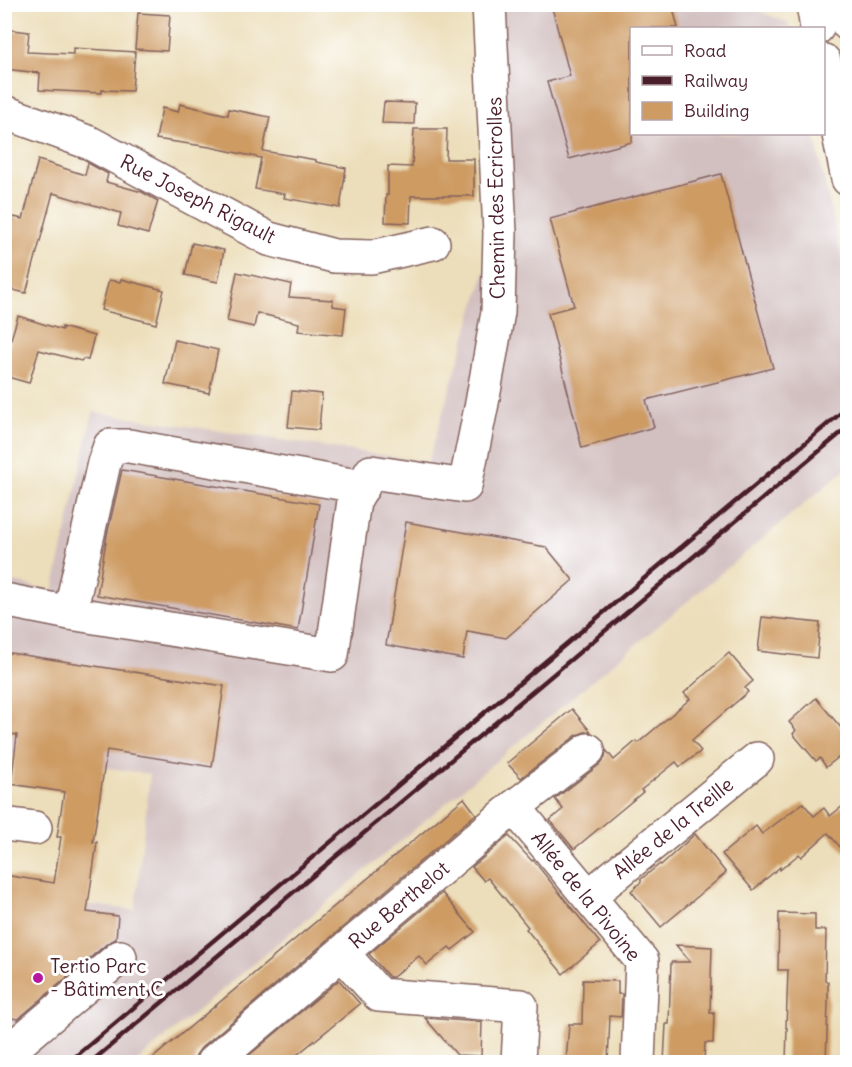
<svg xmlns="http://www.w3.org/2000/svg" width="852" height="1067" font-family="Delius,sans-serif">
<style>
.industrial{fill:#d2bfc0}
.building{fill:#ce9b63}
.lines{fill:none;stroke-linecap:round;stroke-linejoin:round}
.minor-casing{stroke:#83625d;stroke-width:36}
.major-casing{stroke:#83625d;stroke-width:36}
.minor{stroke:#fff;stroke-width:33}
.major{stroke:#fff;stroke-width:33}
.rail{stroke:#4a1f2b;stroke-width:4.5}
.poi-dot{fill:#b5179e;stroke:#fff;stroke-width:2}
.labels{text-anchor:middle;stroke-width:6;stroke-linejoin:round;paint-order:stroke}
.street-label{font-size:20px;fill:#4a1f2b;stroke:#fff}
.poi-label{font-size:20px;fill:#4a1f2b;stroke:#fff;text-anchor:start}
</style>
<rect width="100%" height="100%" fill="#fff"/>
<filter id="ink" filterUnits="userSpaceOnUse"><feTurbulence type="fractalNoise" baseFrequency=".0167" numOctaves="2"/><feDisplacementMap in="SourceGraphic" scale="12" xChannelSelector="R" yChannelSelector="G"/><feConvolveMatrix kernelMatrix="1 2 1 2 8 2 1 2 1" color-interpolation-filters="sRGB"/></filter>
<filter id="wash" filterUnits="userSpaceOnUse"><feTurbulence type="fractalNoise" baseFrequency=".008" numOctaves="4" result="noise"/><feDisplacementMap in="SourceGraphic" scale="24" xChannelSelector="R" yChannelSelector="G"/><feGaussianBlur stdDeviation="1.35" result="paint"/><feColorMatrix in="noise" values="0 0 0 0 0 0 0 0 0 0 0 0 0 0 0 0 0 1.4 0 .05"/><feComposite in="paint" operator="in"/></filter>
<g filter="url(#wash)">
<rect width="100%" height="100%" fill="#ecdeba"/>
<polygon class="industrial" points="476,5 756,5 757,10 788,23 790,28 632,28 632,134 814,134 847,281 847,468 136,1062 5,1062 4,895 135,910 150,774 5,753 5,580 53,591 93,412 428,462 493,245"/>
<g id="blocks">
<g class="building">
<polygon points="551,4 672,4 678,28 632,28 632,142 569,159 547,82 570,76"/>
<polygon points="138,13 170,15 167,51 135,49"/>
<polygon points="4,29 29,32 27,52 73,54 73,48 135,52 132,91 102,90 102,93 39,90 40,73 4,69"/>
<polygon points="384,102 415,103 414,124 382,123"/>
<polygon points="180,104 228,115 229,109 270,117 263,151 316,160 316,162 346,168 340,208 284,198 285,194 255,189 261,158 210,147 156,139 162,108 178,112"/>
<polygon points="414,129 447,129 446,159 474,159 474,196 411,196 410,223 385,222 386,195 388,195 388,166 412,167"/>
<polygon points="38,160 85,175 88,163 108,174 106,182 142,192 158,201 148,234 118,226 121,213 53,193 26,293 4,288 4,251 14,217 23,219"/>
<polygon points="721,174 773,368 646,400 654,427 582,448 548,313 574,306 550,219"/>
<polygon points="192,243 224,250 218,282 185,275"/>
<polygon points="237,272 291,284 289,297 333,300 333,306 346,308 343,335 298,331 299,323 257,313 254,327 227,321"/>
<polygon points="121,279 164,290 156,324 101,310 109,280 120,282"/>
<polygon points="18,316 62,330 62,327 94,336 88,360 83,359 81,361 39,350 29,383 4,376 4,362"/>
<polygon points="175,340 218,350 209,393 165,384"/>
<polygon points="292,391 322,394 319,430 288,427"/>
<polygon points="122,470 319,504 298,630 97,595 107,535"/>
<polygon points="406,522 546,547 573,580 506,638 467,631 463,659 386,645"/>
<polygon points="762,617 820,623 817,658 758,651"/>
<polygon points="4,652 224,686 212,767 107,750 93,842 97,842 87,912 118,916 116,939 108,943 18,1019 4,1017 4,875 54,883 61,837 57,837 64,792 11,784 17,735 4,733"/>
<polygon points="729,653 753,681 745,688 748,692 692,740 701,751 680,767 676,762 641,790 643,792 574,849 550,820 563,809 555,799 599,765 605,758 606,750 614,760 636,741 638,743 690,699 684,693"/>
<polygon points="816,698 848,736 848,750 826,767 820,758 816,761 793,734 796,730 789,722"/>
<polygon points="572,709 591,732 585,732 577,735 521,778 507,763"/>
<polygon points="464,798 476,814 201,1048 196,1055 195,1062 148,1062"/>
<polygon points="848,802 848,856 828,833 801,857 799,854 780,870 780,867 753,890 722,854 756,826 762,834 803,803 814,816 824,808 830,816"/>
<polygon points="695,834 726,873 661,927 631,891 641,882 641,879 660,864 661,865"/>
<polygon points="509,836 532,861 533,860 600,943 563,974 526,929 528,927 488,878 484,881 472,867"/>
<polygon points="442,893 475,932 452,950 449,947 427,965 419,956 393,977 389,977 369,954"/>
<polygon points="779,913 815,914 815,930 826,930 825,981 828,982 828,1003 826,1062 786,1062 787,1028 786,1028 788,970 778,970"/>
<polygon points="676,945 712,947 710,1013 714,1013 713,1043 705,1043 704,1062 664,1062 666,1024 669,1024 671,962 690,962"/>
<polygon points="339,980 360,1004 288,1062 241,1062"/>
<polygon points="583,980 618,981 618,994 622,994 621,1017 610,1016 608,1062 566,1062 569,1024 582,1024"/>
<polygon points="425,1018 482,1022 481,1056 457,1055"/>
</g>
</g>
</g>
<g filter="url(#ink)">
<use href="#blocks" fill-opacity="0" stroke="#83625d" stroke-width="1.5"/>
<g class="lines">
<defs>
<g id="minor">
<polyline points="4,112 90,143 269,239 334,256 372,257 433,243"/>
<polyline points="4,600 70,613 332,655 354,501 371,472 465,486 482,403 498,312 500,233 489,4"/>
<polyline points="70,613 104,463 110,446 129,446 363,487"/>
<polyline points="514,807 642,961 638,1062"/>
<polyline points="4,824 35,828"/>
<polyline points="589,896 757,759"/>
<polyline points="342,953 379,995 521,1006 518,1062"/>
<polyline points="8,1052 120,957"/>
<polyline points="213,1062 514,807 588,750"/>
</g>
<g id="major">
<polyline points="813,4 817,28"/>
<polyline points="844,4 848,24"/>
<polyline points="824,61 848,179"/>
</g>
</defs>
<use href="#minor" class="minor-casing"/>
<use href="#major" class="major-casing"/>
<use href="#minor" class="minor"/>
<use href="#major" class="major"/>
<g class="rail">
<polyline points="69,1062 848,407"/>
<polyline points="91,1062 848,427"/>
</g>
</g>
</g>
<circle class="poi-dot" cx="38" cy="978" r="6"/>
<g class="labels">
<g class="street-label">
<text transform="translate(496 198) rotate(-91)" y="7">Chemin des Ecricrolles</text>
<text transform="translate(198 199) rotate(27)" y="7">Rue Joseph Rigault</text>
<text transform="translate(673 828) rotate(-39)" y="7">Allée de la Treille</text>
<text transform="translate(586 896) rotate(51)" y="7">Allée de la Pivoine</text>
<text transform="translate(399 905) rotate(-40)" y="7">Rue Berthelot</text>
</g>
<g class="poi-label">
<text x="50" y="973">Tertio Parc<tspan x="50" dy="23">- Bâtiment C</tspan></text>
</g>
</g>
<rect width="852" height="1067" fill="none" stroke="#fff" stroke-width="24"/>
<rect x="630" y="27" width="195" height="108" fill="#ffffff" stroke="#b7a5aa" stroke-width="1.5"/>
<rect x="642" y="46" width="30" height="9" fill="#ffffff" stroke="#b7a5aa" stroke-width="1.5"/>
<text x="684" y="57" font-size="18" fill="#4a1f2b">Road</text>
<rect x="642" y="76" width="30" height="9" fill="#4a1f2b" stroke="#b7a5aa" stroke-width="1.5"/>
<text x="684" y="87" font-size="18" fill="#4a1f2b">Railway</text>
<rect x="642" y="102" width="30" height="18" fill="#ce9b63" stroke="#b7a5aa" stroke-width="1.5"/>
<text x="684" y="117" font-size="18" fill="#4a1f2b">Building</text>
</svg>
